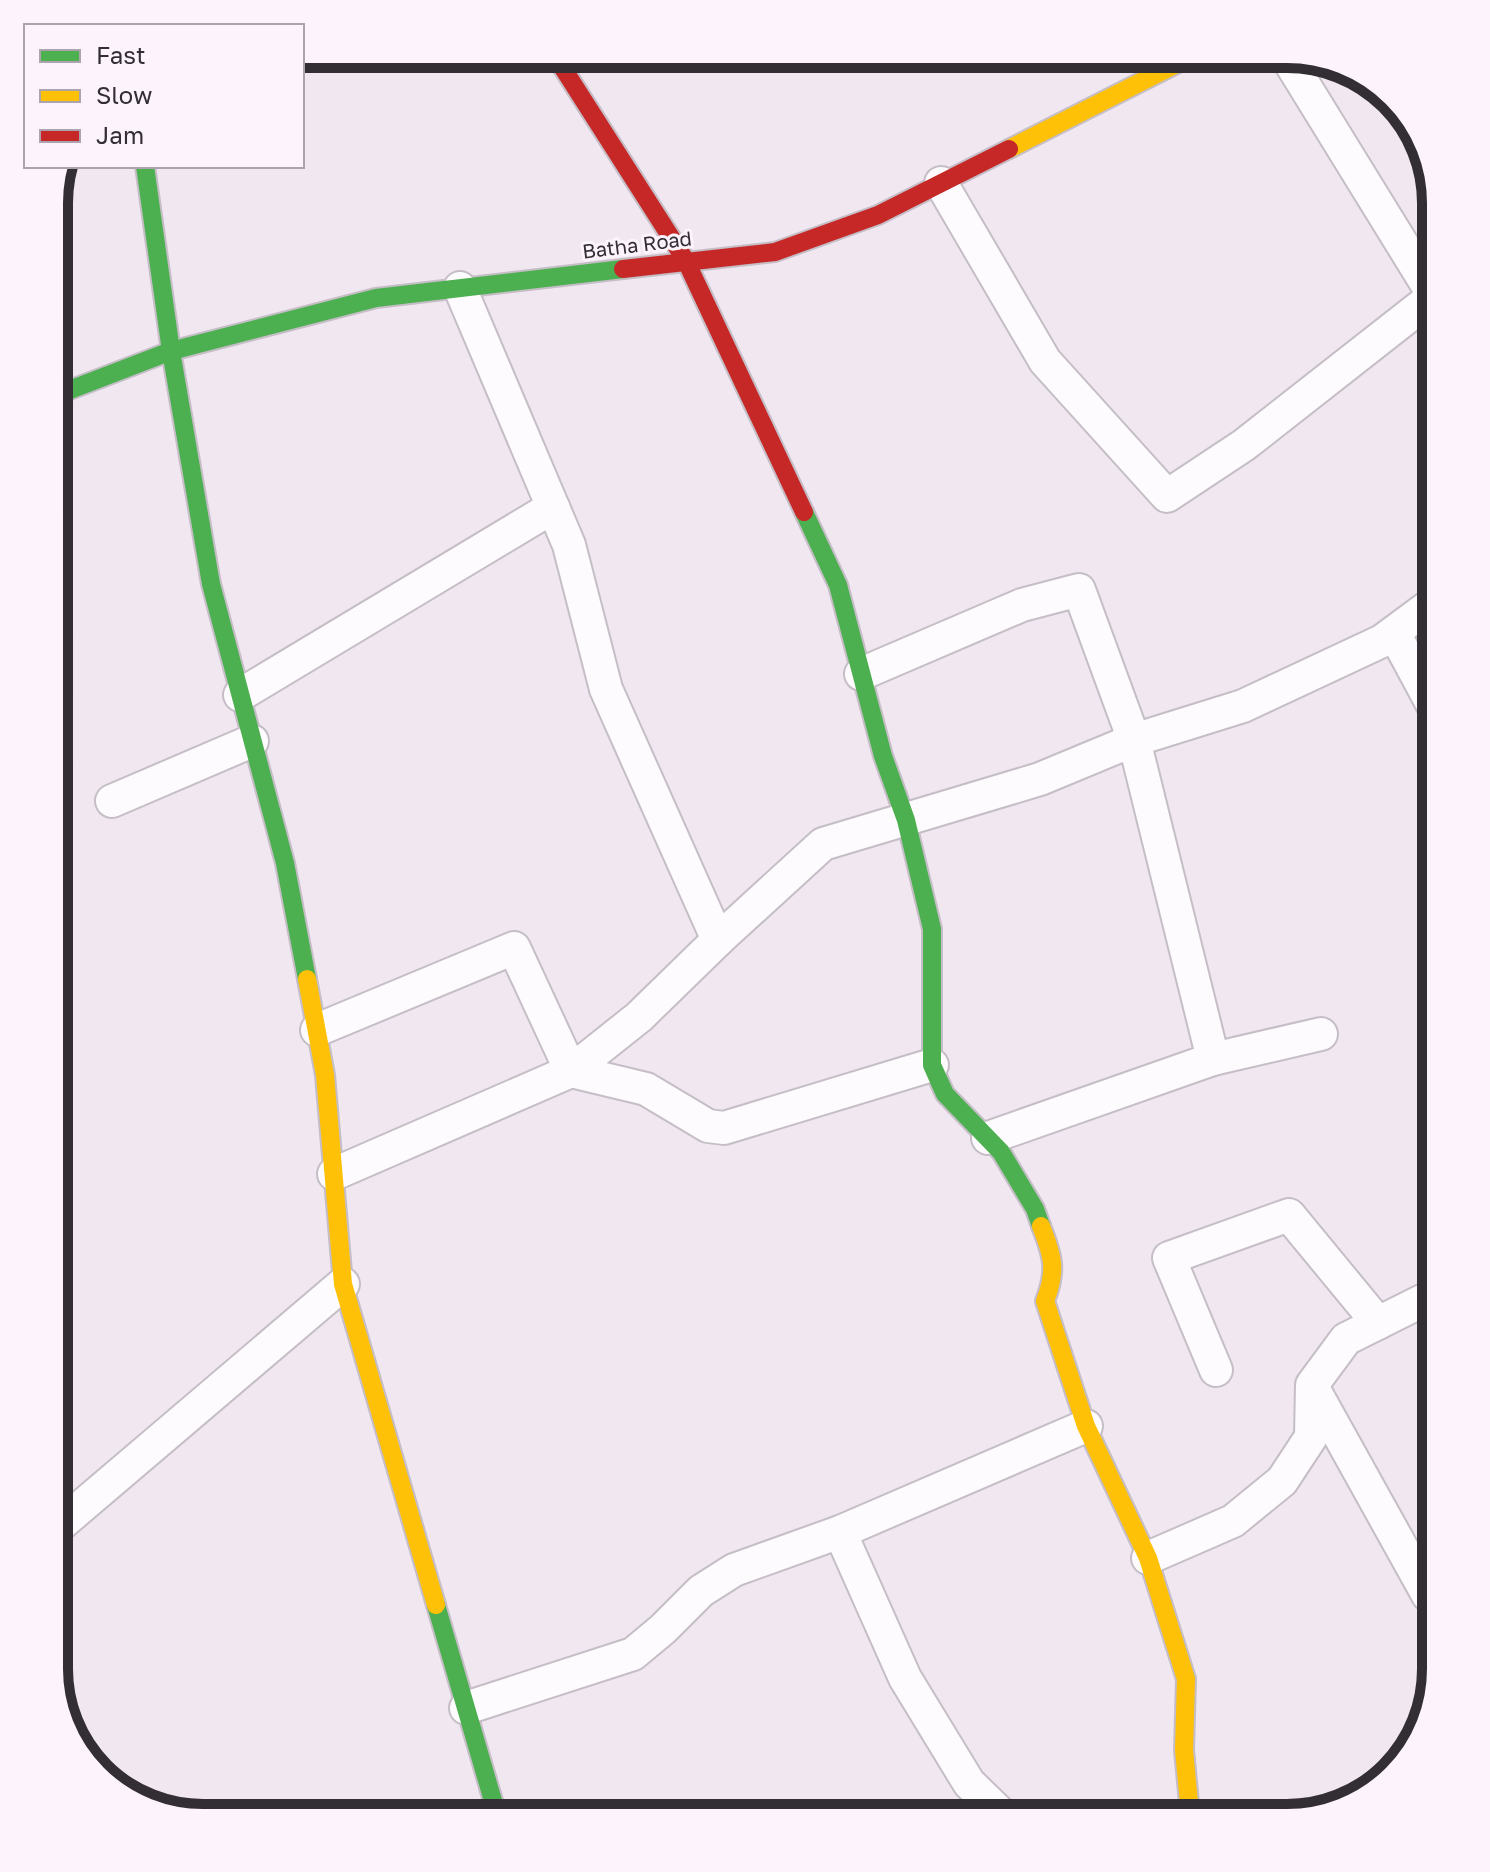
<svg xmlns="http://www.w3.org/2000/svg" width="1490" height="1872" font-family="'Golos Text',sans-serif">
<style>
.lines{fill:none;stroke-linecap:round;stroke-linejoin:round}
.street-casing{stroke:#c5bec6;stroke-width:36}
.fast-casing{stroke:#c5bec6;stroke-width:22}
.slow-casing{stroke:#c5bec6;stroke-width:22}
.jam-casing{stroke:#c5bec6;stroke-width:22}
.street{stroke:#fdfbfd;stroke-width:32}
.fast{stroke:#4caf50;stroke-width:18}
.slow{stroke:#ffc107;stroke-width:18}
.jam{stroke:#c62828;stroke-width:18}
.labels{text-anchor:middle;stroke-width:6;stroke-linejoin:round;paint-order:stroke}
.street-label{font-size:20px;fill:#332d34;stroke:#fcf3fd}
.rim{fill:none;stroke:#332d34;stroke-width:10}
</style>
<rect width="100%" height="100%" fill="#f0e7f0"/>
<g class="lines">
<defs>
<g id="street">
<polyline points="1285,54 1436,299"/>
<polyline points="941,183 1045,361 1167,496 1244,445 1434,296"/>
<polyline points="460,288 569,545 606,689 718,940"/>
<polyline points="1394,633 1436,711"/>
<polyline points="861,674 1022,605 1079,590 1134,740 1213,1059"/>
<polyline points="240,695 553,507"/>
<polyline points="112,801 252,741"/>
<polyline points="317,1030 514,948 571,1071 646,1089 708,1126 724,1128 932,1065"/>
<polyline points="988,1138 1213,1059 1321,1034"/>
<polyline points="334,1174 571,1071 639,1017 718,940 823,844 1040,779 1134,740 1243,706 1382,641 1436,601"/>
<polyline points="1216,1370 1169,1258 1289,1215 1378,1323"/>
<polyline points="1313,1388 1428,1595"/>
<polyline points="54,1530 343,1284"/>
<polyline points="840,1532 905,1678 969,1783 1005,1818"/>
<polyline points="1148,1558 1233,1521 1282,1481 1311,1437 1312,1385 1346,1339 1436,1294"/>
<polyline points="466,1708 633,1654 663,1629 701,1591 734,1570 840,1532 1086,1426"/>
</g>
<g id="fast">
<polyline points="145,166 171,351 211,584 285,863 307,979"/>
<polyline points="54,396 171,351 376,298 623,269"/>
<polyline points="804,512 838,585 883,756 906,820 932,929 932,1065 945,1094 1001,1152 1035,1209 1041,1226"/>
<polyline points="436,1605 498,1818"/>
</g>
<g id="slow">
<polyline points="1009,149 1196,54"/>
<polyline points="307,979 325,1075 343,1284 436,1605"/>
<path d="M1041,1226C1053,1256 1057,1271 1045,1301L1086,1426L1148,1558L1186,1679L1184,1750L1189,1803L1201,1818"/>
</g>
<g id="jam">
<polyline points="554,54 686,261 804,512"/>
<polyline points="623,269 775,252 878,215 1009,149"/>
</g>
</defs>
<use href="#street" class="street-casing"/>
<use href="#fast" class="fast-casing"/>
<use href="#slow" class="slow-casing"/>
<use href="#jam" class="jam-casing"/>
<use href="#street" class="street"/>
<use href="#fast" class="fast"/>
<use href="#slow" class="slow"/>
<use href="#jam" class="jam"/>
</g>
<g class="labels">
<g class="street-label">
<text transform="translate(637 245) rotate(-7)" y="7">Batha Road</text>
</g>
</g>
<path d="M0 0H1490V1872H0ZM203 68H1287A135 135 0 0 1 1422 203V1669A135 135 0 0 1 1287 1804H203A135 135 0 0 1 68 1669V203A135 135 0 0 1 203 68Z" fill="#fcf3fd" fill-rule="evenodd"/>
<path class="rim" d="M203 68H1287A135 135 0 0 1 1422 203V1669A135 135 0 0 1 1287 1804H203A135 135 0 0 1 68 1669V203A135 135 0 0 1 203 68Z"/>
<rect x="24" y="24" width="280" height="144" fill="#fcf3fd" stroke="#aca4ad" stroke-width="2"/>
<rect x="40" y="50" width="40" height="12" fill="#4caf50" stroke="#aca4ad" stroke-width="2"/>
<text x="96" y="64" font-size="24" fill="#332d34">Fast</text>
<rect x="40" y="90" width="40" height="12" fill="#ffc107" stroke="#aca4ad" stroke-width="2"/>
<text x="96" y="104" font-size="24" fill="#332d34">Slow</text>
<rect x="40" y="130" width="40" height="12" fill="#c62828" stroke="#aca4ad" stroke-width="2"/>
<text x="96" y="144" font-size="24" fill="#332d34">Jam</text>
</svg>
